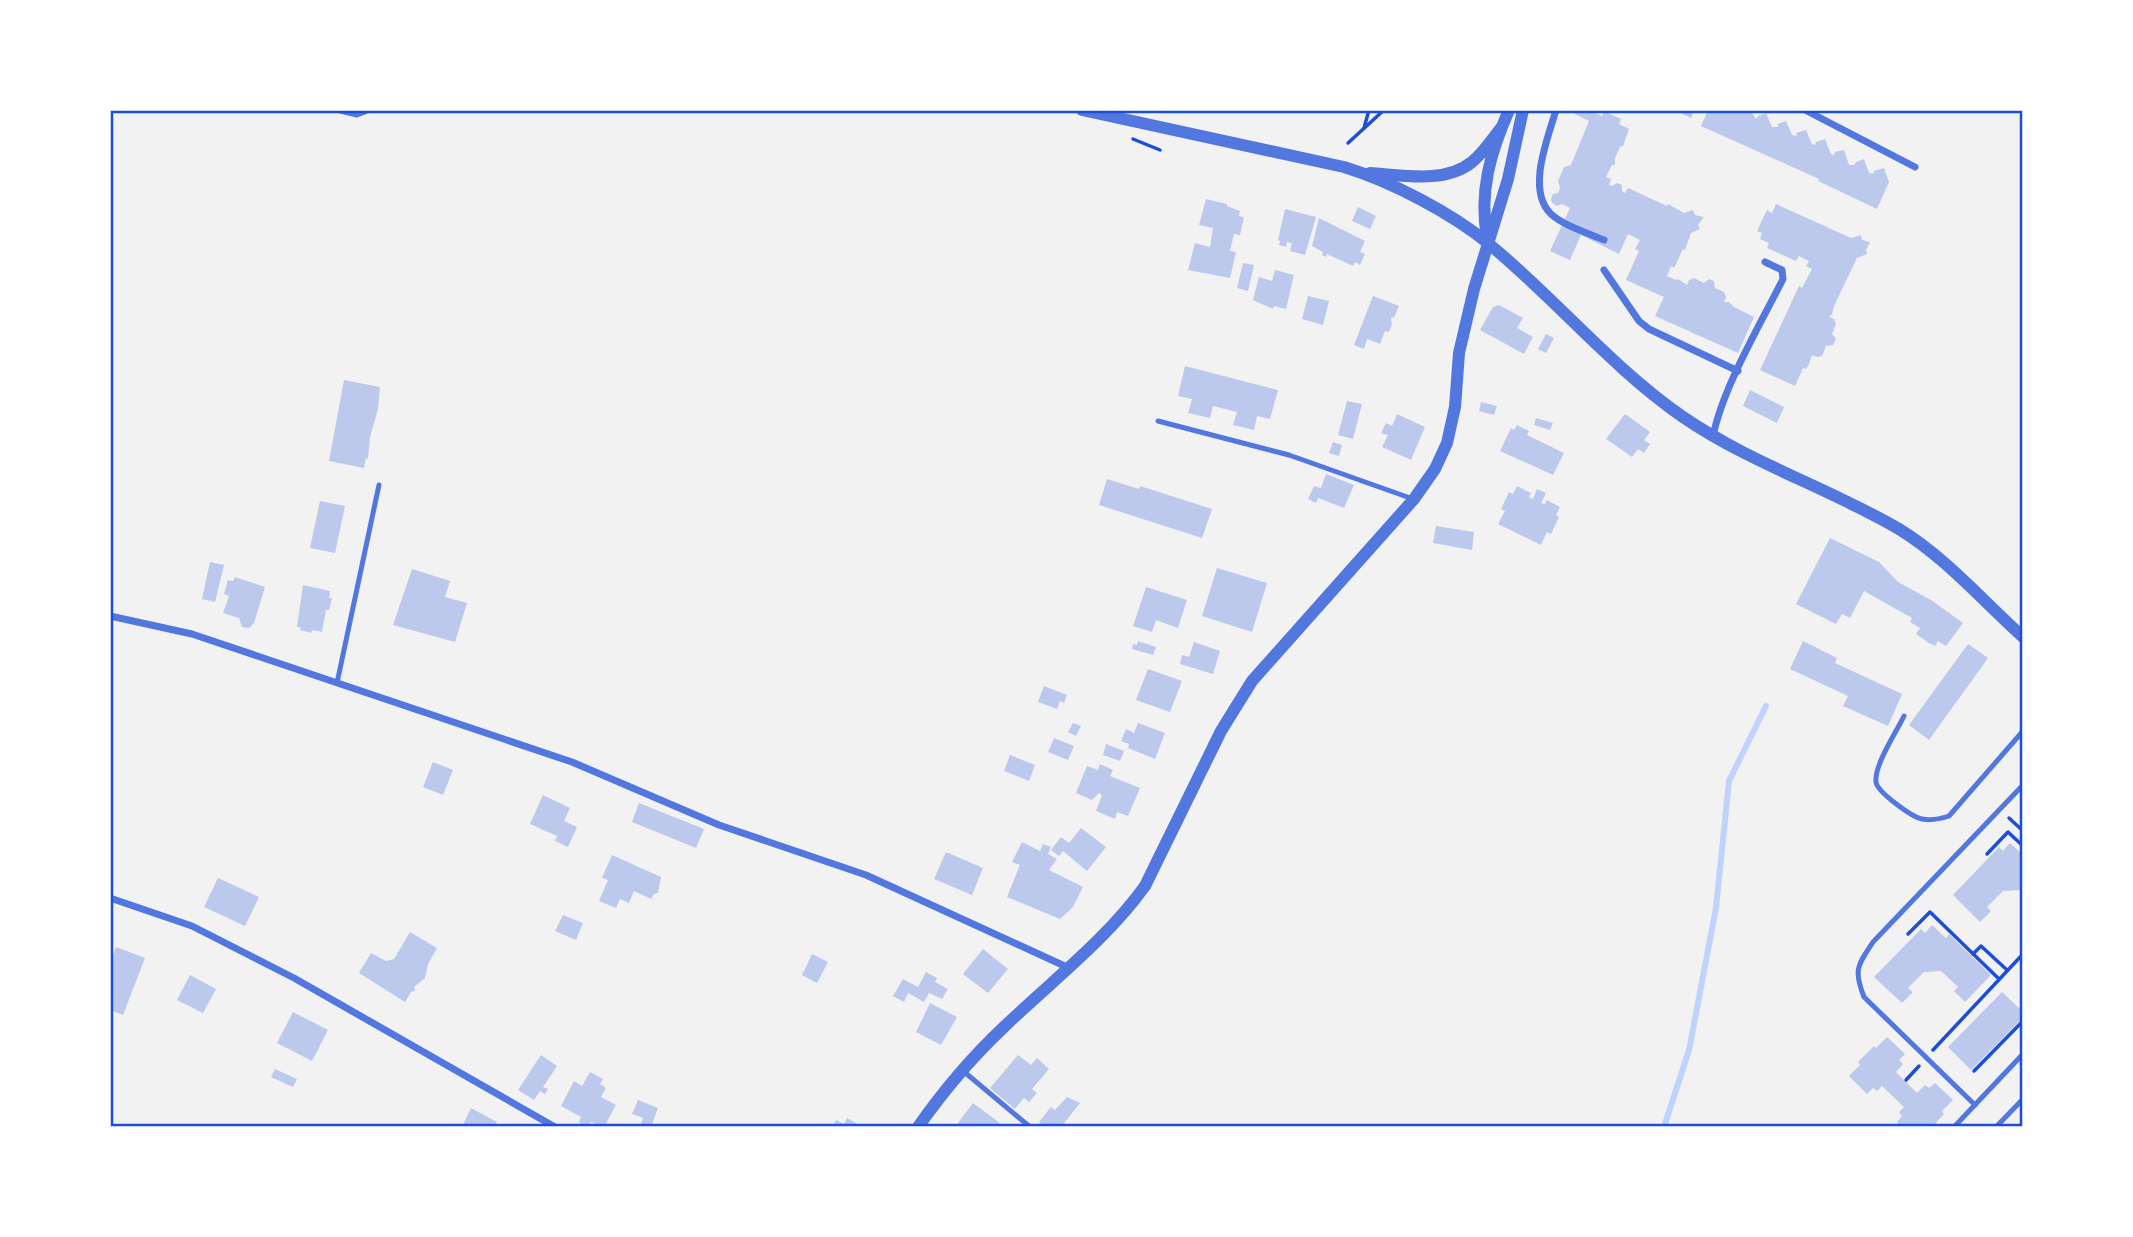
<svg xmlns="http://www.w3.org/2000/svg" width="2133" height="1237" font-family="Figtree,sans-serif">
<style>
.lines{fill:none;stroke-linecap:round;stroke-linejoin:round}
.stream{stroke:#bfd3fe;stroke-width:6}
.building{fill:#bdc9ec}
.path{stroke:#1d4ed8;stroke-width:3.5}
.service{stroke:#5277de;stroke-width:5}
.minor{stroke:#5277de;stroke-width:7}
.tertiary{stroke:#5277de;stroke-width:12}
.neatline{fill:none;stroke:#1d4ed8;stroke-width:2.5}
</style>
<rect width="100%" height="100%" fill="#f2f2f2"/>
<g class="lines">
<polyline class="stream" points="1664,1127 1689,1050 1716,908 1729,781 1766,706"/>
</g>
<g class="building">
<polygon points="1577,110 1596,110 1595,113 1602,116 1604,111 1621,119 1619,124 1629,129 1623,146 1620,147 1615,158 1615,165 1612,165 1606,177 1611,179 1609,185 1612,186 1617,183 1622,185 1622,191 1625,193 1628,188 1667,206 1668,204 1684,213 1693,210 1695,215 1704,217 1698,225 1700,229 1691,233 1685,250 1683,249 1674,268 1671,266 1667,276 1676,280 1678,279 1687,285 1689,280 1694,278 1704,283 1709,279 1714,281 1715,288 1724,292 1726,297 1724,302 1729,302 1734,307 1754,317 1738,353 1655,316 1664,297 1626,280 1639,251 1635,249 1640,240 1628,234 1619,254 1581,235 1570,260 1550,251 1570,208 1562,204 1557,206 1552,203 1551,199 1553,194 1558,193 1560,188 1558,181 1564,167 1571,165 1589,121 1575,114"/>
<polygon points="1674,110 1694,110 1691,118"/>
<polygon points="1708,110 1750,110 1756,119 1758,116 1766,113 1772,127 1778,127 1778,124 1786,121 1792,135 1797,136 1796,133 1806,130 1812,144 1815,145 1816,142 1825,139 1831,154 1834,155 1835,152 1844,150 1849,165 1854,165 1856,162 1864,159 1869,173 1873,174 1874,171 1884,168 1889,182 1877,209 1818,181 1819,179 1701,126"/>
<polygon points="1206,199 1227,204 1227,206 1240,211 1239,216 1244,217 1240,235 1234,234 1233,238 1230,251 1236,252 1230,278 1188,270 1195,243 1210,247 1213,228 1199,225"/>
<polygon points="1776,204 1851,238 1861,235 1862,240 1870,242 1866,250 1867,254 1857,258 1834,306 1832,314 1829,317 1834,319 1836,324 1832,334 1836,339 1833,345 1826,346 1822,356 1817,357 1812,355 1809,364 1806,369 1803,368 1795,386 1760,370 1799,286 1802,288 1812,269 1806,266 1809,261 1799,256 1796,261 1776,252 1767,248 1769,243 1760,239 1762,233 1757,231 1767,210 1772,213"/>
<polygon points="1358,207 1376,216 1370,229 1352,221"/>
<polygon points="1285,209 1316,217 1305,255 1290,251 1292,243 1287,242 1286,247 1279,245 1280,241 1278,240"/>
<polygon points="1319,218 1365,241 1360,252 1365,254 1360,265 1355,262 1353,266 1327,254 1326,257 1322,255 1323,252 1312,246"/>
<polygon points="1243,263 1254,265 1248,291 1237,288"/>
<polygon points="1275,270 1294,275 1286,309 1274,306 1273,309 1253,300 1259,277 1272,281"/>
<polygon points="1308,296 1329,301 1323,325 1302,319"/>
<polygon points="1373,296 1399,306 1394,318 1392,317 1391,319 1392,324 1389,332 1385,331 1380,344 1367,339 1364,349 1354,345"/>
<polygon points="1499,305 1523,318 1517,328 1533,337 1524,354 1480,330 1493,307"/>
<polygon points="1546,334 1554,338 1546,353 1538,349"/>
<polygon points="1185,366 1278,390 1270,419 1257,416 1254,430 1233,425 1237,412 1213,406 1210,418 1188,413 1192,399 1178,396"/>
<polygon points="344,380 380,387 378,409 370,437 368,459 366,458 364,468 329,461"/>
<polygon points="1750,390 1784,407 1777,423 1743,406"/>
<polygon points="1347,401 1362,404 1353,439 1338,435"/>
<polygon points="1481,402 1497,406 1494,415 1479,411"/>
<polygon points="1397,414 1425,427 1411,460 1382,447 1388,435 1381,433 1386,423 1392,426"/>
<polygon points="1625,414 1650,432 1644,440 1650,444 1644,453 1638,449 1632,457 1606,439"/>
<polygon points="1536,418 1553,423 1550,430 1534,425"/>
<polygon points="1517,425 1529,431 1527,435 1564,453 1553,475 1500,451 1511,428 1514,430"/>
<polygon points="1333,442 1342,445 1339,456 1329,453"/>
<polygon points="1326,474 1354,485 1344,508 1318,498 1316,503 1308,499 1314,486 1321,488"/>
<polygon points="1107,479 1139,489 1140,486 1212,509 1202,538 1099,505"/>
<polygon points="1517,486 1531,493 1529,497 1533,499 1537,489 1546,493 1541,503 1545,504 1547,500 1560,507 1556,515 1559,517 1551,534 1547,532 1541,545 1498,524 1505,511 1501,509 1509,492 1513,494"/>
<polygon points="320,501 345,506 335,553 310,548"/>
<polygon points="1436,526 1474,532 1472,550 1433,543"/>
<polygon points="1830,538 1879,562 1898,582 1931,600 1963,623 1946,646 1938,641 1935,646 1929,643 1916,634 1920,628 1910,622 1912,618 1864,591 1850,618 1842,614 1836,624 1796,604"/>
<polygon points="210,562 224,565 215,602 202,599"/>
<polygon points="1217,568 1267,583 1252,632 1202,616"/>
<polygon points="412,569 450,581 445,597 467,603 455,642 393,625"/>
<polygon points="235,577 265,587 254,623 249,628 242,627 239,618 223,613 229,596 224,594 228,580 233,581"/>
<polygon points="303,585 330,591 329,598 332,598 329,610 326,610 322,632 312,630 311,633 300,630 301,627 297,627"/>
<polygon points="1146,587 1187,600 1178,628 1156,620 1152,632 1133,626"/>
<polygon points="1138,641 1156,647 1153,655 1132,649 1133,644 1137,645"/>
<polygon points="1803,641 1837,658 1835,663 1902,694 1888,726 1843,706 1848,696 1790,669"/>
<polygon points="1194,642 1220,651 1213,674 1180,664 1182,655 1189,657"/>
<polygon points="1968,644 1988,658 1929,740 1909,725"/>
<polygon points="1148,669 1182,681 1170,712 1136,700"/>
<polygon points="1044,686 1067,695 1064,703 1060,701 1057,709 1038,702"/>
<polygon points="1073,723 1081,726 1076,736 1068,732"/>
<polygon points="1138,723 1165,733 1155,759 1128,748 1129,744 1121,741 1126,729 1134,733"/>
<polygon points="1054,738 1074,746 1068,760 1048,752"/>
<polygon points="1106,744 1124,751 1120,761 1103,755"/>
<polygon points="1010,755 1035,765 1029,781 1004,771"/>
<polygon points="433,762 453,770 443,795 423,787"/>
<polygon points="1100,764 1113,770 1110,776 1140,788 1128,816 1117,812 1115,819 1096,811 1102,795 1099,793 1092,800 1076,793 1087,766 1098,770"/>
<polygon points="543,795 570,808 564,821 577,827 568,847 555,841 557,836 530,824"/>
<polygon points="639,803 704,829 696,848 632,822"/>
<polygon points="1081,828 1106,847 1087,871 1063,851 1059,856 1051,850 1061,837 1069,843"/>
<polygon points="1022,842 1040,851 1043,844 1051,847 1048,854 1057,859 1049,870 1083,887 1073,907 1060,919 1007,897 1020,865 1012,862"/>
<polygon points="2010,843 2023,855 2023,893 2020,890 2003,891 1987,907 1991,911 1980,922 1953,895 1999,847 2003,851"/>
<polygon points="946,852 983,868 972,895 934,879"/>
<polygon points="612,855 661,877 658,893 654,894 651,899 634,891 629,903 620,899 616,908 599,901 608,880 602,878"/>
<polygon points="218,878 259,897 245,926 204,907"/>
<polygon points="563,915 583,923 576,940 555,931"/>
<polygon points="1932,925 1946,938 1949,934 1991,975 1965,1002 1954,991 1958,987 1941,971 1924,972 1908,988 1913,992 1902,1003 1874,977 1921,929 1925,933"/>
<polygon points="410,932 437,948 428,964 425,978 414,987 415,991 411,992 405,1002 359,973 371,953 386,961 394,959"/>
<polygon points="116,947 145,958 123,1015 110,1010 110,963"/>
<polygon points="983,949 1008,969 988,993 963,974"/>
<polygon points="812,954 828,962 817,983 802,975"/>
<polygon points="926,972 937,978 935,982 948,989 942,999 929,993 924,1002 908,993 904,1002 893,996 903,979 918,987"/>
<polygon points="190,975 216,989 203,1013 177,1000"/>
<polygon points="2002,992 2023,1012 2023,1018 1971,1070 1948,1047"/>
<polygon points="930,1003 957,1017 941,1045 916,1032"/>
<polygon points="293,1012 328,1030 312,1061 277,1043"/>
<polygon points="1887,1037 1905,1054 1899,1060 1903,1064 1896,1072 1917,1093 1925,1085 1929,1088 1935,1083 1953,1100 1942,1111 1944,1114 1932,1127 1902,1127 1897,1122 1902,1116 1899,1112 1904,1107 1882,1086 1877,1091 1873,1088 1867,1094 1849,1076 1860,1065 1858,1062 1874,1046 1876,1048"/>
<polygon points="541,1055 557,1066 543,1087 548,1089 545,1094 540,1091 534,1100 518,1090"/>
<polygon points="1018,1055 1031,1065 1037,1058 1049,1069 1032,1089 1037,1093 1029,1102 1024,1098 1015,1109 990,1088"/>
<polygon points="275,1069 297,1079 293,1087 271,1077"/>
<polygon points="590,1072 603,1079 600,1084 606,1088 601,1097 616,1105 604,1127 591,1122 586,1127 579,1122 581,1117 561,1106 574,1081 582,1086"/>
<polygon points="1067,1097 1080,1103 1061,1127 1045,1127 1039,1122 1051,1107 1055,1110"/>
<polygon points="638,1100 658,1108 651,1127 640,1127 643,1118 632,1114"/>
<polygon points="973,1103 996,1120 1000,1124 998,1127 955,1127"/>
<polygon points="471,1108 497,1122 494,1127 462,1127"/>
<polygon points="847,1118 863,1127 832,1127 836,1120 844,1124"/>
</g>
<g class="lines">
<g class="path">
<polyline points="1364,128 1369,110"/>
<polyline points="1133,139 1160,150"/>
<polyline points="1348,143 1384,110"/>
<polyline points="2009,818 2023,831"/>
<polyline points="1987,854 2008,832 2023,846"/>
<polyline points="1908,934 1930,912 1999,979"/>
<polyline points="1973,954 1981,946 2007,970"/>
<polyline points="1933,1050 2023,954"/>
<polyline points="1974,1071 2023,1021"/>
<polyline points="1906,1080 1919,1066"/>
</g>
<g class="service">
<polyline points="336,110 357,115 370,110"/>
<polyline points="1158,421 1289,455 1413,499"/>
<polyline points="337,683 379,485"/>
<path d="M1904,716C1897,731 1874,765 1876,782C1877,792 1912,817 1922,819C1932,821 1940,819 1949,816L2023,731"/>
<polyline points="962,1070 1030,1127"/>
<path d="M1975,1105L1864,997C1853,969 1858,965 1873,942L2023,785"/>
<polyline points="1954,1127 2023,1054"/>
<polyline points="1996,1127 2023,1099"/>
</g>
<g class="minor">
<path d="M1556,110C1548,138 1526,190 1551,214C1564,226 1588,233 1604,240"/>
<polyline points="1805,110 1915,167"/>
<polyline points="1604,270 1639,321 1649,329 1738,371"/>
<path d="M1713,436C1723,387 1760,325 1783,279L1782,270L1765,262"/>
<polyline points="110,616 192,634 572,762 719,825 866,875 1069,968"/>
<polyline points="110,898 192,926 294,978 555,1127"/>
</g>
<g class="tertiary">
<path d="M1082,110L1344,167C1390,181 1452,213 1489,244C1556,299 1611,367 1683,417C1750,463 1829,488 1899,529C1945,557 1983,601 2023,637"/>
<path d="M1370,173C1402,175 1445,184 1472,162C1484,152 1492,139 1501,128"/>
<path d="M1487,238C1479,192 1490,153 1509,110"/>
<path d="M918,1127C944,1090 973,1056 1005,1026C1053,980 1106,940 1145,886L1221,731L1252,681L1414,499L1435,469L1447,443L1455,407L1459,353L1474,289L1508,179L1523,110"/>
</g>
</g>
<rect width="2133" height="1237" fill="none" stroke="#ffffff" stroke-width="224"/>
<rect x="112" y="112" width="1909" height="1013" class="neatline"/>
</svg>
